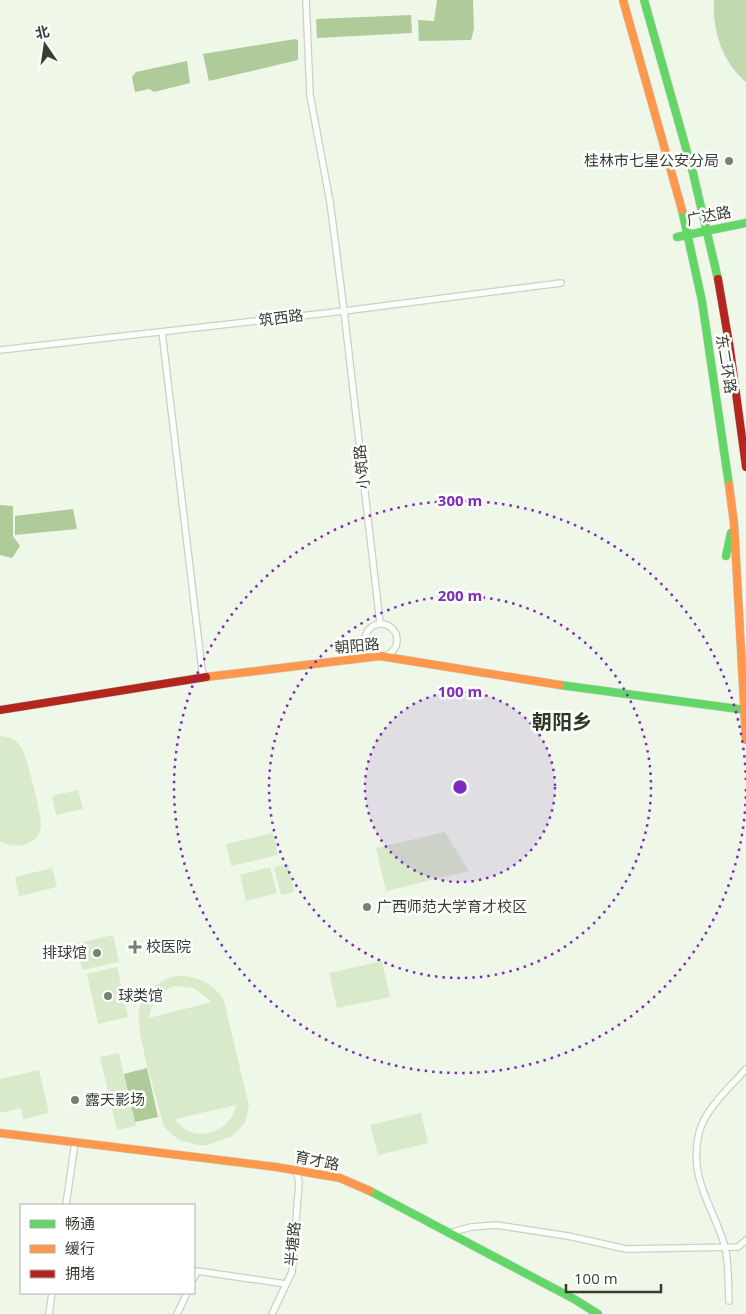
<svg xmlns="http://www.w3.org/2000/svg" width="746" height="1314" font-family="'Open Sans','Noto Sans SC',sans-serif">
<style>
.green{fill:#d9eacb;fill-rule:evenodd}
.forest{fill:#c1d9af}
.water{fill:#afcb9a}
.lines{fill:none;stroke-linecap:round;stroke-linejoin:round}
.street-casing{stroke:#cad1c5;stroke-width:8}
.fast-casing{stroke:#cad1c5;stroke-width:9}
.slow-casing{stroke:#cad1c5;stroke-width:9}
.jam-casing{stroke:#cad1c5;stroke-width:9}
.street{stroke:#fcfefc;stroke-width:5.5}
.fast{stroke:#63d668;stroke-width:8}
.slow{stroke:#ff974d;stroke-width:8}
.jam{stroke:#b3261e;stroke-width:8}
.ring{fill:none;stroke:#7b2cbf;stroke-width:2.5;stroke-dasharray:2.5 5}
.poi-dot{fill:#787f73;stroke:#fff;stroke-width:2}
.labels{text-anchor:middle;stroke-width:5;stroke-linejoin:round;paint-order:stroke}
.poi-label{font-size:15px;fill:#383e34;stroke:#fff;text-anchor:start}
.street-label{font-size:15px;fill:#383e34;stroke:#fff}
.district-label{font-size:20px;font-weight:bold;fill:#2e3a25;stroke:#fff}
.centre{fill:#7b2cbf;stroke:#fff;stroke-width:2.5}
.ring-label{font-size:15px;text-anchor:middle;font-weight:bold;fill:#7b2cbf;stroke:#fff;stroke-width:5;stroke-linejoin:round;paint-order:stroke}
</style>
<rect width="100%" height="100%" fill="#eef7e8"/>
<g class="green">
<path d="M0,736C9,736 18,741 22,749C27,757 41,814 41,824C41,846 15,850 0,841Z"/>
<polygon points="78,790 83,809 56,815 52,796"/>
<polygon points="445,832 469,871 386,891 376,848"/>
<polygon points="273,833 278,855 231,866 226,844"/>
<polygon points="288,864 294,892 281,895 274,867"/>
<polygon points="270,867 277,893 246,901 240,875"/>
<polygon points="52,868 57,887 19,896 15,877"/>
<polygon points="113,935 119,962 82,970 76,944"/>
<polygon points="382,961 390,997 337,1008 329,973"/>
<polygon points="117,967 128,1017 98,1024 87,974"/>
<path d="M177,976C197,975 215,984 224,1001L249,1106L245,1123L232,1136L208,1145H197L179,1140L164,1127C158,1102 135,1032 139,1010C143,991 160,980 177,976ZM174,986L194,988L212,1002L149,1018C151,1003 160,992 174,986ZM236,1105C231,1134 192,1145 175,1119Z"/>
<polygon points="119,1053 136,1126 117,1130 100,1057"/>
<polygon points="39,1070 49,1113 23,1119 21,1108 0,1113 0,1079"/>
<polygon points="421,1113 428,1143 378,1155 370,1125"/>
</g>
<path class="forest" d="M714,0H746V82C722,62 712,30 714,0Z"/>
<g class="water">
<polygon points="437,0 473,0 474,29 471,40 419,41 418,20 434,21"/>
<polygon points="411,15 412,33 317,38 316,19"/>
<polygon points="295,39 298,40 298,60 209,81 203,54"/>
<polygon points="187,61 190,83 154,92 149,89 135,92 132,77 136,72"/>
<polygon points="0,505 13,506 13,536 20,546 12,558 0,555"/>
<polygon points="73,509 77,529 15,535 15,516"/>
<polygon points="147,1068 158,1117 135,1122 124,1074"/>
</g>
<g class="lines">
<defs>
<g id="street">
<polyline points="306,0 310,95 330,202 344,311 380,623"/>
<polyline points="162,332 203,678"/>
<polyline points="0,350 344,311 561,283"/>
<circle cx="381" cy="640" r="16"/>
<polyline points="66,1205 75,1142"/>
<polyline points="449,1233 471,1227 496,1225 568,1236 626,1249 738,1247 746,1240"/>
<polyline points="194,1278 197,1271 286,1284"/>
<path d="M729,1301C728,1284 729,1264 725,1247C714,1207 688,1180 699,1133C705,1109 730,1087 746,1069"/>
<polyline points="49,1314 52,1293"/>
<polyline points="177,1314 187,1293"/>
<polyline points="272,1314 292,1272 299,1182 296,1171"/>
</g>
<g id="fast">
<polyline points="644,0 693,173 718,279"/>
<polyline points="682,210 702,301 729,485"/>
<polyline points="677,237 746,223"/>
<polyline points="726,556 731,533"/>
<polyline points="560,685 746,710"/>
<polyline points="370,1191 574,1299 598,1314"/>
</g>
<g id="slow">
<polyline points="623,0 682,210"/>
<polyline points="729,485 734,523 746,740"/>
<polyline points="206,677 380,656 560,685"/>
<polyline points="0,1133 276,1167 340,1178 370,1191"/>
</g>
<g id="jam">
<polyline points="718,279 730,349 746,467"/>
<polyline points="0,710 206,677"/>
</g>
</defs>
<use href="#street" class="street-casing"/>
<use href="#fast" class="fast-casing"/>
<use href="#slow" class="slow-casing"/>
<use href="#jam" class="jam-casing"/>
<use href="#street" class="street"/>
<use href="#fast" class="fast"/>
<use href="#slow" class="slow"/>
<use href="#jam" class="jam"/>
</g>
<circle cx="460" cy="787" r="95" fill="#7b2cbf" fill-opacity=".12"/>
<g class="ring">
<circle cx="460" cy="787" r="95"/>
<circle cx="460" cy="787" r="191"/>
<path d="M746 789A286 286 0 1 1 746 785"/>
</g>
<g class="poi-dot">
<circle cx="729" cy="161" r="5"/>
<circle cx="367" cy="907" r="5"/>
<path d="M132.5 939.5h5v5h5v5h-5v5h-5v-5h-5v-5h5z"/>
<circle cx="97" cy="953" r="5"/>
<circle cx="108" cy="996" r="5"/>
<circle cx="75" cy="1100" r="5"/>
</g>
<g class="labels">
<g class="poi-label">
<text x="719" y="166" text-anchor="end">桂林市七星公安分局</text>
<text x="377" y="912">广西师范大学育才校区</text>
<text x="146" y="952">校医院</text>
<text x="87" y="958" text-anchor="end">排球馆</text>
<text x="118" y="1001">球类馆</text>
<text x="85" y="1105">露天影场</text>
</g>
<g class="street-label">
<text transform="translate(709 216) rotate(-11)" y="5">广达路</text>
<text transform="translate(281 318) rotate(-7)" y="5">筑西路</text>
<text transform="translate(726 364) rotate(81)" y="5">东二环路</text>
<text transform="translate(362 467) rotate(-96)" y="5">小筑路</text>
<text transform="translate(357 646) rotate(-5)" y="5">朝阳路</text>
<text transform="translate(317 1161) rotate(11)" y="5">育才路</text>
<text transform="translate(293 1244) rotate(-85)" y="5">半塘路</text>
</g>
<g class="district-label">
<text x="562" y="729">朝阳乡</text>
</g>
</g>
<circle cx="460" cy="787" r="8" class="centre"/>
<g class="ring-label">
<text x="460" y="506">300 m</text>
<text x="460" y="601">200 m</text>
<text x="460" y="697">100 m</text>
</g>
<rect x="20" y="1204" width="175" height="90" fill="#ffffff" stroke="#afb2ae"/>
<rect x="30" y="1220" width="25" height="8" fill="#63d668" stroke="#afb2ae"/>
<text x="65" y="1229" font-size="15" fill="#383e34">畅通</text>
<rect x="30" y="1245" width="25" height="8" fill="#ff974d" stroke="#afb2ae"/>
<text x="65" y="1254" font-size="15" fill="#383e34">缓行</text>
<rect x="30" y="1270" width="25" height="8" fill="#b3261e" stroke="#afb2ae"/>
<text x="65" y="1279" font-size="15" fill="#383e34">拥堵</text>
<g transform="translate(45 45) rotate(347)" stroke="#ffffff" stroke-width="4" paint-order="stroke">
<path d="M0-4L9 19L0 12L-9 19Z" fill="#383e34"/>
<text y="-8" font-size="14" font-weight="bold" text-anchor="middle" fill="#383e34">北</text>
</g>
<path d="M566 1284v8h95v-8" fill="none" stroke="#383e34" stroke-width="2.5"/>
<text x="574" y="1284" font-size="15" fill="#383e34" stroke="#ffffff" stroke-width="4" paint-order="stroke">100 m</text>
</svg>
